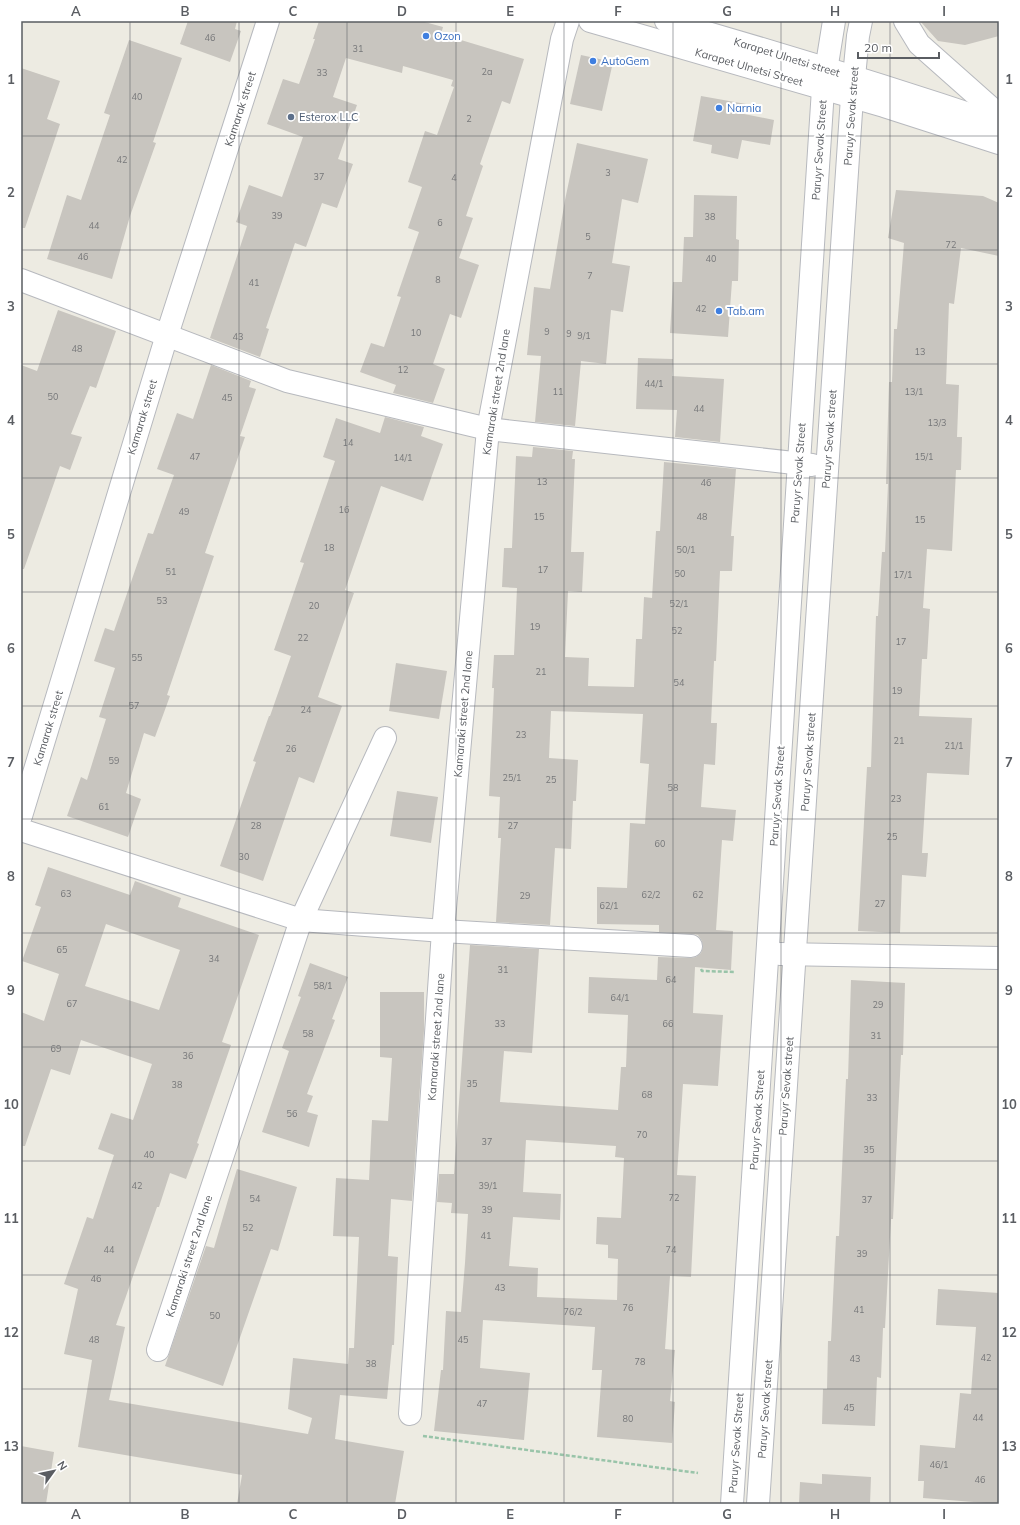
<svg xmlns="http://www.w3.org/2000/svg" width="1020" height="1525" font-family="Mulish,sans-serif">
<style>
.building{fill:#c8c5bf;fill-rule:evenodd}
.lines{fill:none;stroke-linecap:round;stroke-linejoin:round}
.minor-casing{stroke:#b7b9be;stroke-width:24}
.path{stroke:#99c4a9;stroke-width:2.5;stroke-dasharray:4 2;stroke-linecap:butt}
.minor{stroke:#fff;stroke-width:22}
.grid{fill:none;stroke:#5a5d62;stroke-width:1;stroke-opacity:0.55}
.shop-dot{fill:#3f7fe0;stroke:#fff;stroke-width:1.5}
.service-dot{fill:#5c6f8a;stroke:#fff;stroke-width:1.5}
.labels{text-anchor:middle;stroke-width:4;stroke-linejoin:round;paint-order:stroke}
.number-label{font-size:9px;fill:#767779}
.shop-label{font-size:11px;fill:#366cbe;stroke:#fff;text-anchor:start}
.street-label{font-size:11px;fill:#5a5d62;stroke:#fff}
.service-label{font-size:11px;fill:#4e5e75;stroke:#fff;text-anchor:start}
.neatline{fill:none;stroke:#5a5d62;stroke-width:1.5}
.grid-label{font-size:13px;text-anchor:middle;font-weight:bold;fill:#5a5d62}
</style>
<rect width="100%" height="100%" fill="#edebe2"/>
<g class="building">
<polygon points="188,21 237,21 235,29 241,31 230,62 180,44"/>
<polygon points="319,21 421,21 443,27 441,34 524,59 510,104 502,101 480,164 483,166 466,216 473,218 459,258 479,265 461,318 450,314 433,364 445,369 433,403 393,393 396,385 360,372 371,343 384,347 401,297 397,296 419,232 408,228 422,187 408,182 425,131 437,135 454,87 451,86 453,80 403,66 402,73 346,58 333,97 357,105 338,159 353,164 337,208 322,203 306,247 295,243 266,328 269,329 260,357 210,338 247,226 236,222 249,185 282,197 303,137 267,124 283,79 299,84 315,39 313,39"/>
<polygon points="920,21 999,21 999,36 965,45 938,41"/>
<polygon points="129,40 182,58 153,142 156,143 130,216 112,279 47,259 67,195 81,200 110,115 104,113"/>
<polygon points="581,55 613,62 602,111 570,104"/>
<polygon points="21,68 60,81 47,119 60,124 25,228 21,228"/>
<polygon points="701,96 746,104 744,114 774,120 770,145 742,140 738,159 711,153 712,145 693,141"/>
<polygon points="577,143 648,159 638,203 622,199 612,263 630,266 623,312 611,310 606,364 581,361 575,426 535,422 541,356 527,355 534,287 550,289 565,200"/>
<polygon points="896,190 983,196 999,203 999,256 961,248 954,304 949,303 946,384 959,385 957,437 962,437 961,470 956,470 952,551 927,549 923,608 930,609 927,659 922,659 919,716 972,718 969,775 927,773 922,853 928,853 926,877 902,875 900,933 858,931 867,767 871,767 876,616 878,616 882,552 885,552 888,484 886,484 889,382 892,382 894,329 897,329 904,243 888,238"/>
<polygon points="694,195 737,196 736,239 739,240 738,281 732,281 728,337 670,333 673,282 682,282 684,237 693,237"/>
<polygon points="58,310 116,331 96,388 90,386 71,434 82,437 70,470 60,466 24,569 21,569 21,365 37,371"/>
<polygon points="638,358 673,359 672,376 724,379 720,442 675,437 677,410 636,409"/>
<polygon points="211,365 251,381 249,387 256,389 240,436 245,437 205,553 214,556 167,695 170,696 155,737 144,733 126,793 141,799 128,837 67,816 81,777 87,780 106,719 99,717 115,668 94,661 105,628 114,631 148,533 153,534 174,475 157,469 177,413 193,419"/>
<polygon points="385,417 424,427 421,436 443,444 423,501 381,486 345,590 354,593 318,697 342,706 314,783 299,777 263,881 220,866 256,762 253,761 269,716 270,716 291,656 274,650 304,563 300,562 335,461 323,457 336,418 380,433"/>
<path d="M533,447L573,451L572,459H575L571,552H584L582,592L568,591L565,657L589,658L588,686L634,687L636,639H642L644,597L652,598L656,531H660L664,462L736,469L731,536H734L732,571H720L716,661H714L711,723H717L715,765L704,764L701,807L736,810L733,841L722,840L716,930L733,931L731,970L695,967L693,1013L723,1015L718,1086L683,1084L677,1175L696,1176L691,1277L670,1276L665,1349L675,1350L670,1401L675,1402L672,1443L597,1437L602,1370H592L595,1327L483,1320L480,1368L530,1373L524,1440L434,1431L441,1370H443L446,1311L461,1312L465,1263L468,1214L451,1213L452,1203L437,1202L439,1174H454L470,945L539,949L532,1053L504,1051L500,1102L618,1110L621,1067H626L628,1015L588,1013L589,977L657,980L658,957L690,958L696,957L701,953L703,947L702,941L698,935L692,934L659,932V925L597,924V887L627,888L630,823L645,824L649,764L640,763L643,714L551,711L549,758L578,760L576,801H573L571,849L555,848L550,925L496,922L501,838H498L500,797L489,796L494,688H492L494,655H514L517,588L502,587L504,548H512L516,456L532,457ZM526,1140L616,1146L615,1157L624,1158L621,1218L597,1217L596,1244L608,1245V1258L618,1259L617,1300L537,1297L538,1268L509,1266L513,1217L560,1220L561,1194L523,1192Z"/>
<polygon points="396,663 447,671 439,719 389,711"/>
<polygon points="397,791 438,797 431,843 390,836"/>
<path d="M48,867L130,895L135,881L181,898L178,907L259,935L222,1042L231,1045L197,1143L199,1144L186,1179L170,1173L159,1207H157L116,1325L125,1327L109,1400L308,1434L312,1418L288,1409L293,1358L348,1364L349,1348H354L359,1237L333,1236L336,1178L369,1180L372,1120L388,1121L392,1058L380,1057V992H424V1030L412,1201L391,1199L388,1256L398,1257L394,1345H392L387,1399L340,1395L335,1439L404,1451L395,1504H237L242,1475L78,1447L92,1360L64,1354L78,1289L64,1284L87,1217L93,1219L114,1155L98,1149L111,1113L133,1120L152,1064L81,1040L70,1075L51,1069L25,1146H21V1012L44,1021L59,974L22,961L41,907L35,905ZM106,924L180,950L159,1010L85,986Z"/>
<polygon points="310,963 348,977 332,1019 335,1020 307,1094 313,1096 307,1112 318,1115 309,1147 262,1132 289,1051 282,1048 301,997 298,996"/>
<polygon points="851,980 905,983 903,1055 901,1055 893,1219 891,1219 885,1328 883,1328 881,1378 877,1377 875,1426 822,1424 823,1389 827,1389 828,1341 831,1341 836,1236 839,1236 846,1079 848,1079"/>
<polygon points="237,1169 297,1187 278,1251 271,1249 223,1386 165,1366 206,1246 214,1248"/>
<polygon points="938,1289 999,1293 999,1504 923,1498 924,1481 918,1481 920,1445 955,1448 960,1393 971,1394 976,1327 936,1325"/>
<polygon points="21,1446 54,1452 46,1504 21,1504"/>
<polygon points="822,1474 871,1477 870,1504 799,1504 800,1482 822,1484"/>
</g>
<g class="lines">
<defs>
<g id="minor">
<polyline points="590,21 884,106 999,143"/>
<path d="M666,21C778,53 889,87 999,124"/>
<polyline points="905,21 919,44 999,115"/>
<polyline points="21,280 287,381 488,429 812,465"/>
<polyline points="21,816 167,335 268,21"/>
<polyline points="21,830 301,920 443,931 691,946"/>
<polyline points="780,954 999,958"/>
<polyline points="158,1350 301,920 385,738"/>
<polyline points="410,1414 443,931 488,429 562,39 568,21"/>
<polyline points="732,1504 823,89 834,21"/>
<polyline points="758,1504 852,97 858,36 861,21"/>
</g>
</defs>
<use href="#minor" class="minor-casing"/>
<g class="path">
<polyline points="701,969 702,971 735,972"/>
<polyline points="423,1436 698,1473"/>
</g>
<use href="#minor" class="minor"/>
</g>
<path class="grid" d="M130,21V1504M239,21V1504M347,21V1504M456,21V1504M564,21V1504M673,21V1504M781,21V1504M890,21V1504M21,136H999M21,250H999M21,364H999M21,478H999M21,592H999M21,706H999M21,819H999M21,933H999M21,1047H999M21,1161H999M21,1275H999M21,1389H999"/>
<g class="shop-dot">
<circle cx="426" cy="36" r="4"/>
<circle cx="593" cy="61" r="4"/>
<circle cx="719" cy="108" r="4"/>
<circle cx="719" cy="311" r="4"/>
</g>
<circle class="service-dot" cx="291" cy="117" r="4"/>
<g class="labels">
<g class="number-label">
<text x="210" y="41">46</text>
<text x="358" y="52">31</text>
<text x="487" y="75">2a</text>
<text x="322" y="76">33</text>
<text x="137" y="100">40</text>
<text x="469" y="122">2</text>
<text x="122" y="163">42</text>
<text x="608" y="176">3</text>
<text x="319" y="180">37</text>
<text x="454" y="181">4</text>
<text x="277" y="219">39</text>
<text x="710" y="220">38</text>
<text x="440" y="226">6</text>
<text x="94" y="229">44</text>
<text x="588" y="240">5</text>
<text x="951" y="248">72</text>
<text x="83" y="260">46</text>
<text x="711" y="262">40</text>
<text x="590" y="279">7</text>
<text x="438" y="283">8</text>
<text x="254" y="286">41</text>
<text x="701" y="312">42</text>
<text x="547" y="335">9</text>
<text x="416" y="336">10</text>
<text x="569" y="337">9</text>
<text x="584" y="339">9/1</text>
<text x="238" y="340">43</text>
<text x="77" y="352">48</text>
<text x="920" y="355">13</text>
<text x="403" y="373">12</text>
<text x="654" y="387">44/1</text>
<text x="558" y="395">11</text>
<text x="914" y="395">13/1</text>
<text x="53" y="400">50</text>
<text x="227" y="401">45</text>
<text x="699" y="412">44</text>
<text x="937" y="426">13/3</text>
<text x="348" y="446">14</text>
<text x="195" y="460">47</text>
<text x="924" y="460">15/1</text>
<text x="403" y="461">14/1</text>
<text x="542" y="485">13</text>
<text x="706" y="486">46</text>
<text x="344" y="513">16</text>
<text x="184" y="515">49</text>
<text x="539" y="520">15</text>
<text x="702" y="520">48</text>
<text x="920" y="523">15</text>
<text x="329" y="551">18</text>
<text x="686" y="553">50/1</text>
<text x="543" y="573">17</text>
<text x="171" y="575">51</text>
<text x="680" y="577">50</text>
<text x="903" y="578">17/1</text>
<text x="162" y="604">53</text>
<text x="679" y="607">52/1</text>
<text x="314" y="609">20</text>
<text x="535" y="630">19</text>
<text x="677" y="634">52</text>
<text x="303" y="641">22</text>
<text x="901" y="645">17</text>
<text x="137" y="661">55</text>
<text x="541" y="675">21</text>
<text x="679" y="686">54</text>
<text x="897" y="694">19</text>
<text x="134" y="709">57</text>
<text x="306" y="713">24</text>
<text x="521" y="738">23</text>
<text x="899" y="744">21</text>
<text x="954" y="749">21/1</text>
<text x="291" y="752">26</text>
<text x="114" y="764">59</text>
<text x="512" y="781">25/1</text>
<text x="551" y="783">25</text>
<text x="673" y="791">58</text>
<text x="896" y="802">23</text>
<text x="104" y="810">61</text>
<text x="256" y="829">28</text>
<text x="513" y="829">27</text>
<text x="892" y="840">25</text>
<text x="660" y="847">60</text>
<text x="244" y="860">30</text>
<text x="66" y="897">63</text>
<text x="651" y="898">62/2</text>
<text x="698" y="898">62</text>
<text x="525" y="899">29</text>
<text x="880" y="907">27</text>
<text x="609" y="909">62/1</text>
<text x="62" y="953">65</text>
<text x="214" y="962">34</text>
<text x="503" y="973">31</text>
<text x="671" y="983">64</text>
<text x="323" y="989">58/1</text>
<text x="620" y="1001">64/1</text>
<text x="72" y="1007">67</text>
<text x="878" y="1008">29</text>
<text x="500" y="1027">33</text>
<text x="668" y="1027">66</text>
<text x="308" y="1037">58</text>
<text x="876" y="1039">31</text>
<text x="56" y="1052">69</text>
<text x="188" y="1059">36</text>
<text x="472" y="1087">35</text>
<text x="177" y="1088">38</text>
<text x="647" y="1098">68</text>
<text x="872" y="1101">33</text>
<text x="292" y="1117">56</text>
<text x="642" y="1138">70</text>
<text x="487" y="1145">37</text>
<text x="869" y="1153">35</text>
<text x="149" y="1158">40</text>
<text x="137" y="1189">42</text>
<text x="488" y="1189">39/1</text>
<text x="674" y="1201">72</text>
<text x="255" y="1202">54</text>
<text x="867" y="1203">37</text>
<text x="487" y="1213">39</text>
<text x="248" y="1231">52</text>
<text x="486" y="1239">41</text>
<text x="109" y="1253">44</text>
<text x="671" y="1253">74</text>
<text x="862" y="1257">39</text>
<text x="96" y="1282">46</text>
<text x="500" y="1291">43</text>
<text x="628" y="1311">76</text>
<text x="859" y="1313">41</text>
<text x="573" y="1315">76/2</text>
<text x="215" y="1319">50</text>
<text x="94" y="1343">48</text>
<text x="463" y="1343">45</text>
<text x="986" y="1361">42</text>
<text x="855" y="1362">43</text>
<text x="640" y="1365">78</text>
<text x="371" y="1367">38</text>
<text x="482" y="1407">47</text>
<text x="849" y="1411">45</text>
<text x="978" y="1421">44</text>
<text x="628" y="1422">80</text>
<text x="939" y="1468">46/1</text>
<text x="980" y="1483">46</text>
</g>
<g class="shop-label">
<text x="434" y="40">Ozon</text>
<text x="601" y="65">AutoGem</text>
<text x="727" y="112">Narnia</text>
<text x="727" y="315">Tab.am</text>
</g>
<g class="street-label">
<text transform="translate(787 57) rotate(17)" y="4">Karapet Ulnetsi street</text>
<text transform="translate(749 67) rotate(16)" y="4">Karapet Ulnetsi Street</text>
<text transform="translate(240 109) rotate(-72)" y="4">Kamarak street</text>
<text transform="translate(851 116) rotate(-86)" y="4">Paruyr Sevak street</text>
<text transform="translate(819 150) rotate(-86)" y="4">Paruyr Sevak Street</text>
<text transform="translate(496 392) rotate(-81)" y="4">Kamaraki street 2nd lane</text>
<text transform="translate(142 417) rotate(-73)" y="4">Kamarak street</text>
<text transform="translate(829 439) rotate(-86)" y="4">Paruyr Sevak street</text>
<text transform="translate(798 473) rotate(-86)" y="4">Paruyr Sevak Street</text>
<text transform="translate(463 714) rotate(-85)" y="4">Kamaraki street 2nd lane</text>
<text transform="translate(48 728) rotate(-73)" y="4">Kamarak street</text>
<text transform="translate(808 762) rotate(-86)" y="4">Paruyr Sevak street</text>
<text transform="translate(777 796) rotate(-86)" y="4">Paruyr Sevak Street</text>
<text transform="translate(436 1037) rotate(-86)" y="4">Kamaraki street 2nd lane</text>
<text transform="translate(786 1086) rotate(-86)" y="4">Paruyr Sevak street</text>
<text transform="translate(757 1120) rotate(-86)" y="4">Paruyr Sevak Street</text>
<text transform="translate(189 1256) rotate(-72)" y="4">Kamaraki street 2nd lane</text>
<text transform="translate(765 1409) rotate(-86)" y="4">Paruyr Sevak street</text>
<text transform="translate(736 1443) rotate(-86)" y="4">Paruyr Sevak Street</text>
</g>
<g class="service-label">
<text x="299" y="121">Esterox LLC</text>
</g>
</g>
<rect width="1020" height="1525" fill="none" stroke="#ffffff" stroke-width="44"/>
<g transform="translate(54 1471) rotate(57)" stroke="#ffffff" stroke-width="3" paint-order="stroke">
<path d="M0-3L7 15L0 10L-7 15Z" fill="#5a5d62"/>
<text y="-6" font-size="11" font-weight="bold" text-anchor="middle" fill="#5a5d62">N</text>
</g>
<path d="M858 52v6h81v-6" fill="none" stroke="#5a5d62" stroke-width="2"/>
<text x="864" y="52" font-size="12" fill="#5a5d62" stroke="#ffffff" stroke-width="3" paint-order="stroke">20 m</text>
<rect x="22" y="22" width="976" height="1481" class="neatline"/>
<g class="grid-label">
<text x="76" y="16">A</text>
<text x="185" y="16">B</text>
<text x="293" y="16">C</text>
<text x="402" y="16">D</text>
<text x="510" y="16">E</text>
<text x="618" y="16">F</text>
<text x="727" y="16">G</text>
<text x="835" y="16">H</text>
<text x="944" y="16">I</text>
<text x="11" y="84">1</text>
<text x="1009" y="84">1</text>
<text x="11" y="197">2</text>
<text x="1009" y="197">2</text>
<text x="11" y="311">3</text>
<text x="1009" y="311">3</text>
<text x="11" y="425">4</text>
<text x="1009" y="425">4</text>
<text x="11" y="539">5</text>
<text x="1009" y="539">5</text>
<text x="11" y="653">6</text>
<text x="1009" y="653">6</text>
<text x="11" y="767">7</text>
<text x="1009" y="767">7</text>
<text x="11" y="881">8</text>
<text x="1009" y="881">8</text>
<text x="11" y="995">9</text>
<text x="1009" y="995">9</text>
<text x="11" y="1109">10</text>
<text x="1009" y="1109">10</text>
<text x="11" y="1223">11</text>
<text x="1009" y="1223">11</text>
<text x="11" y="1337">12</text>
<text x="1009" y="1337">12</text>
<text x="11" y="1451">13</text>
<text x="1009" y="1451">13</text>
<text x="76" y="1519">A</text>
<text x="185" y="1519">B</text>
<text x="293" y="1519">C</text>
<text x="402" y="1519">D</text>
<text x="510" y="1519">E</text>
<text x="618" y="1519">F</text>
<text x="727" y="1519">G</text>
<text x="835" y="1519">H</text>
<text x="944" y="1519">I</text>
</g>
</svg>
